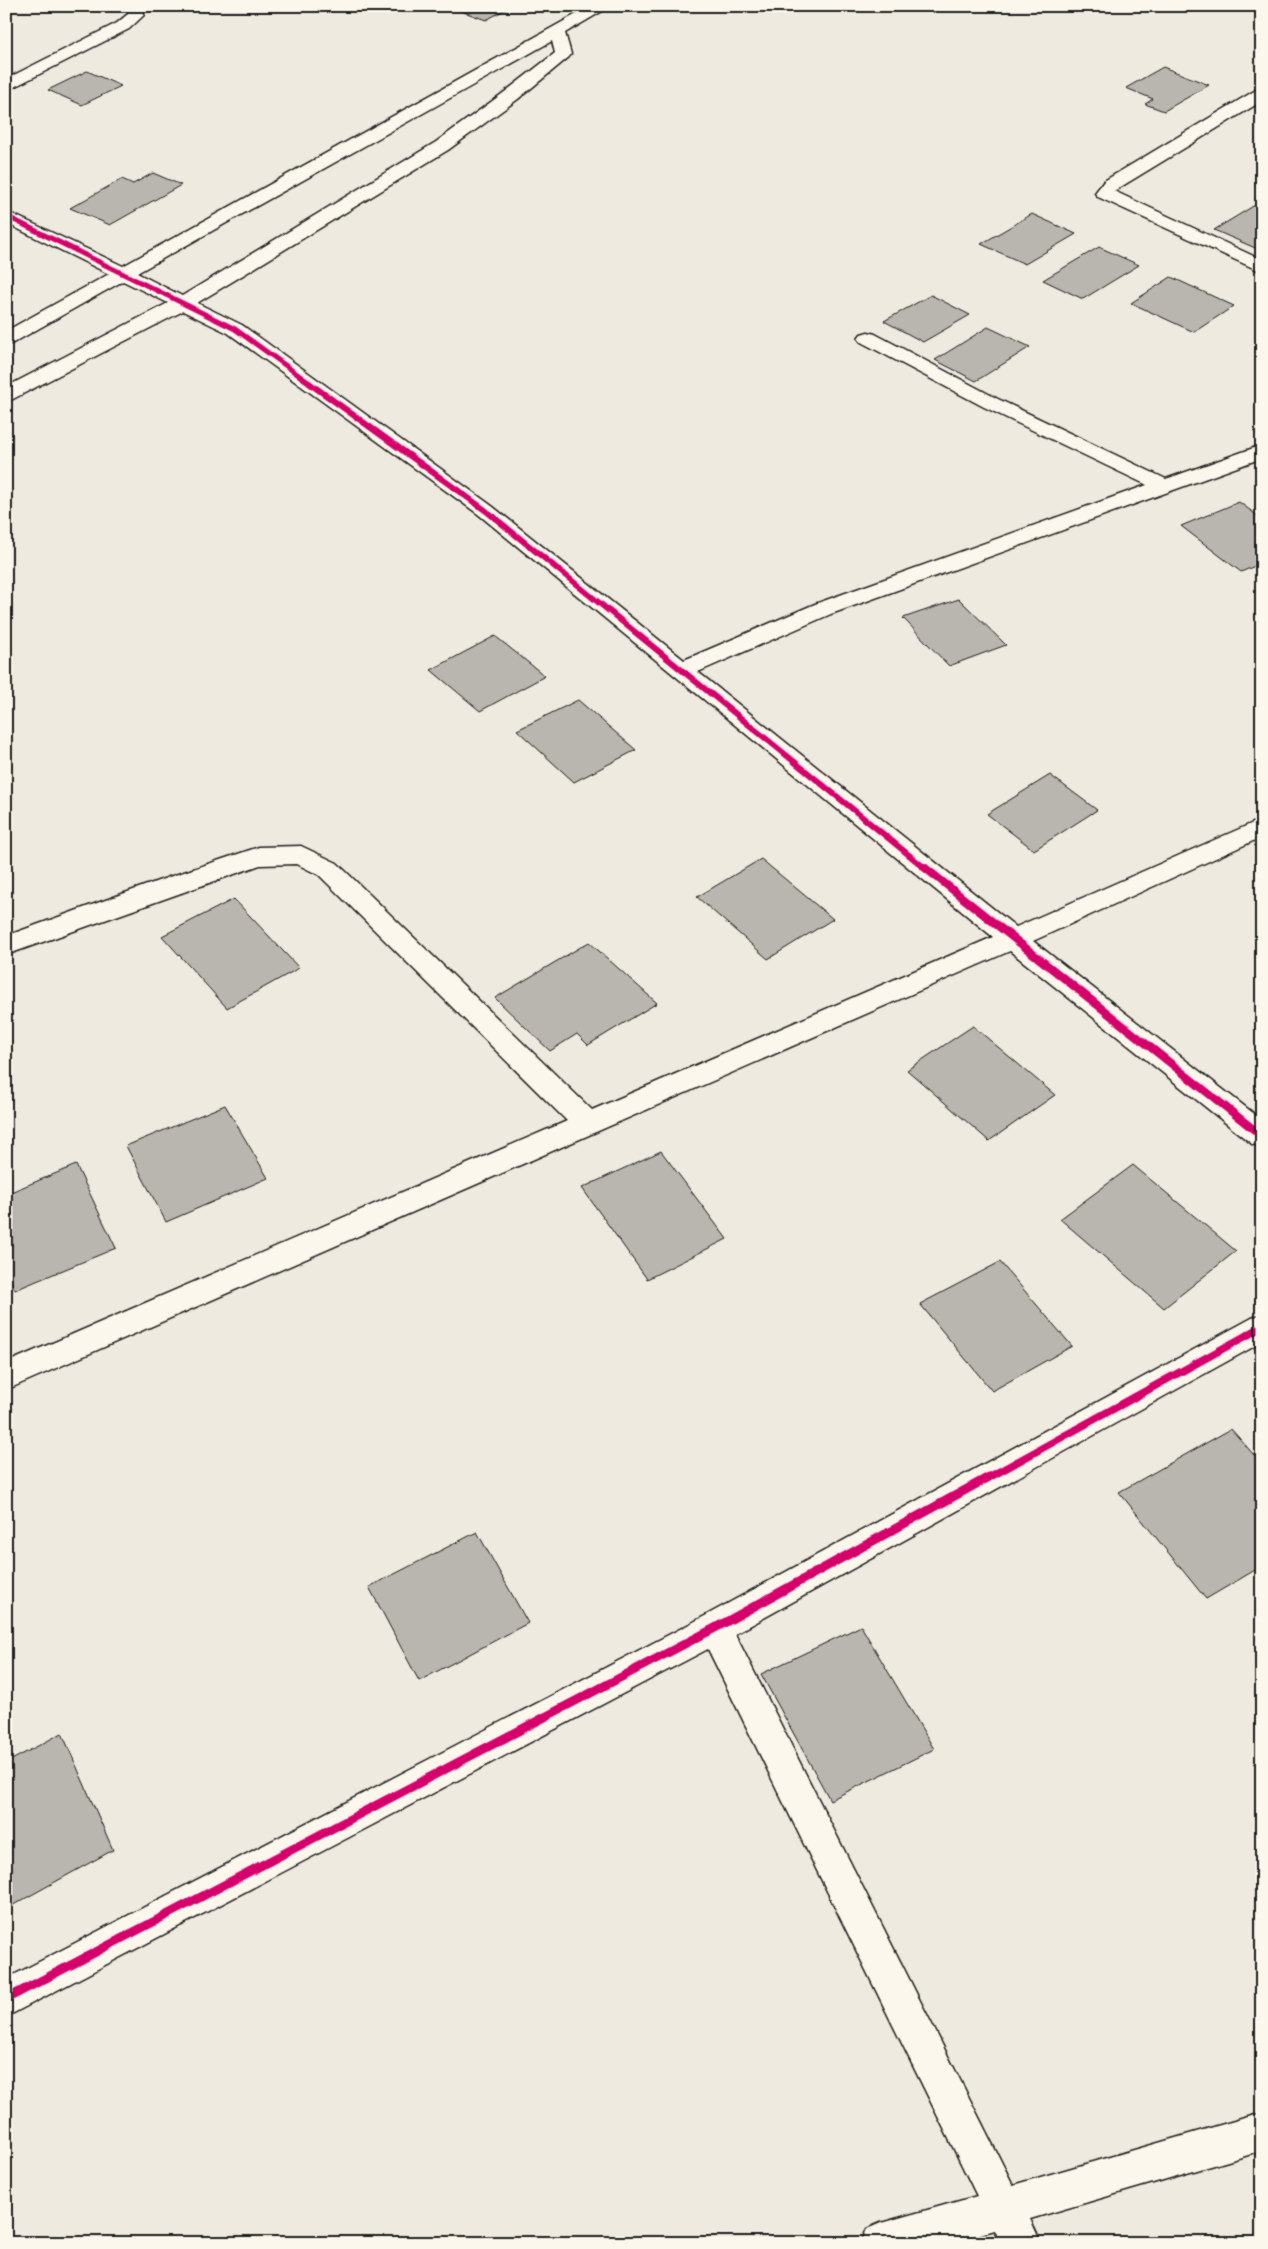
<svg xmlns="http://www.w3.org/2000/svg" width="1268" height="2249" font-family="Caveat,sans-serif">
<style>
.building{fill:#b9b6af;stroke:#1c1c1c}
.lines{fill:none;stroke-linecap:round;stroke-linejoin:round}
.minor-casing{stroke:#1c1c1c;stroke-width:3}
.minor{fill:#fbf7ec;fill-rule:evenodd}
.cycleway-far3-casing{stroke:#fbf7ec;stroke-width:7}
.cycleway-far2-casing{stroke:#fbf7ec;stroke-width:9}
.cycleway-far1-casing{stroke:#fbf7ec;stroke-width:11}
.cycleway-casing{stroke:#fbf7ec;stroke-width:12}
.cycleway-far3{stroke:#d6006c;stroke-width:5}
.cycleway-far2{stroke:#d6006c;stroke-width:6}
.cycleway-far1{stroke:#d6006c;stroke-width:8}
.cycleway{stroke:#d6006c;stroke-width:9}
</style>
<rect width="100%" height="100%" fill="#eeeadf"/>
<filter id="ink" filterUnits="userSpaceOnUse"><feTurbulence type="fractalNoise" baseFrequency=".02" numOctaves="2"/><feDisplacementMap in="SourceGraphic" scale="10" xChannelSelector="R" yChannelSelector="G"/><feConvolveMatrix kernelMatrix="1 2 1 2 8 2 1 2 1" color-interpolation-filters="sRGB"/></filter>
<g filter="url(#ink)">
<g class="building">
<polygon points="453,6 512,6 486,20 450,7"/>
<polygon points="1163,67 1209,85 1164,111 1145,104 1153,99 1126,88"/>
<polygon points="87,71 121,86 82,105 48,90"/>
<polygon points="153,173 181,185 110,225 70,208 122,179 133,184"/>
<polygon points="1255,205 1262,208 1262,251 1214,230"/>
<polygon points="1032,214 1076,234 1025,264 981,244"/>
<polygon points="1099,247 1139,265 1083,299 1043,280"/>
<polygon points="1171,277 1234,306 1194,332 1131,303"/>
<polygon points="931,295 970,315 923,342 884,321"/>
<polygon points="988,327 1030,347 976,381 935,360"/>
<polygon points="1239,502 1262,519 1262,563 1241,572 1181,526"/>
<polygon points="959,599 1006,645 949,666 903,618"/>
<polygon points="495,636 545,676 480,711 431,670"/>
<polygon points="578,700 636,750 574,782 517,730"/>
<polygon points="1050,775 1097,810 1034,850 987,814"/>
<polygon points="761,859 833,919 768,959 697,897"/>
<polygon points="234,899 299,968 227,1008 162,936"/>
<polygon points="589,942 657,1003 588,1045 577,1034 550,1051 495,998"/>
<polygon points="973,1026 1055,1095 989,1141 907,1070"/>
<polygon points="225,1105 268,1178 166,1222 126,1146"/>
<polygon points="661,1151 727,1239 647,1279 582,1188"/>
<polygon points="76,1165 116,1248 15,1290 6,1270 6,1194"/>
<polygon points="1133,1165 1236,1251 1164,1308 1060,1219"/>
<polygon points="1000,1262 1072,1346 992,1391 920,1304"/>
<polygon points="1231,1429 1262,1464 1262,1566 1206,1599 1119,1492"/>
<polygon points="477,1532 528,1623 419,1681 369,1587"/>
<polygon points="861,1626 934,1749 830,1800 761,1674"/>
<polygon points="62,1733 113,1850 6,1909 6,1763"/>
</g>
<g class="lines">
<defs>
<g id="minor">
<polygon points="128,6 144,6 144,15 129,29 6,91 6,79 117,23 128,14"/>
<path d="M591,6H611L565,33L571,54L569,57L518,99L448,150L197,303L242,325L492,506L684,660L815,604L1147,485L984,407L861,342L858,338L861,334L868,332L875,334L998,399L1166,479L1262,445V458L831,614L698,672L1016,927L1262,819V837L1033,941L1262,1120V1147L1252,1144L1010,951L6,1390V1363L567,1121L319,875L297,864L260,865L6,955V936L172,876L259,847L301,846L337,863L592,1110L993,937L478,514L228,333L183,311L13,399L6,401V387L168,303L123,281L13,343L6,345V331L109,274L6,223V211L123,266ZM552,41L555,53L506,91L436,142L182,296L137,273Z"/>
<polygon points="1262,89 1262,101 1114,191 1262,260 1262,272 1098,197 1095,193 1104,181 1256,90"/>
<polygon points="1262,1314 1262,1342 735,1634 1013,2185 1262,2113 1262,2151 1030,2219 1041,2243 1000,2243 994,2230 949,2243 861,2243 867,2229 881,2223 977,2196 708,1649 6,2017 6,1979 703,1617 1252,1318"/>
</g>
</defs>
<use href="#minor" class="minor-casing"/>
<use href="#minor" class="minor"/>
<defs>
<polyline id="cycleway-far3" points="6,216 235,329 311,384"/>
<polyline id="cycleway-far2" points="309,383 485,510 925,868"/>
<g id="cycleway-far1">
<polyline points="924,867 1262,1136"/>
<polyline points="986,1479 1262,1327"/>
</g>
<polyline id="cycleway" points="6,1999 715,1628 989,1477"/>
</defs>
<use href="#cycleway-far3" class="cycleway-far3-casing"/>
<use href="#cycleway-far2" class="cycleway-far2-casing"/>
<use href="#cycleway-far1" class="cycleway-far1-casing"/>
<use href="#cycleway" class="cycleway-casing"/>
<use href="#cycleway-far3" class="cycleway-far3"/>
<use href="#cycleway-far2" class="cycleway-far2"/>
<use href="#cycleway-far1" class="cycleway-far1"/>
<use href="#cycleway" class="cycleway"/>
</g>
</g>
<rect width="1268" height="2249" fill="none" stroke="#fbf7ec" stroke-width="25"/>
<rect x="12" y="12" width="1243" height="2224" fill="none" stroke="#1c1c1c" stroke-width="2" filter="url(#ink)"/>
</svg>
